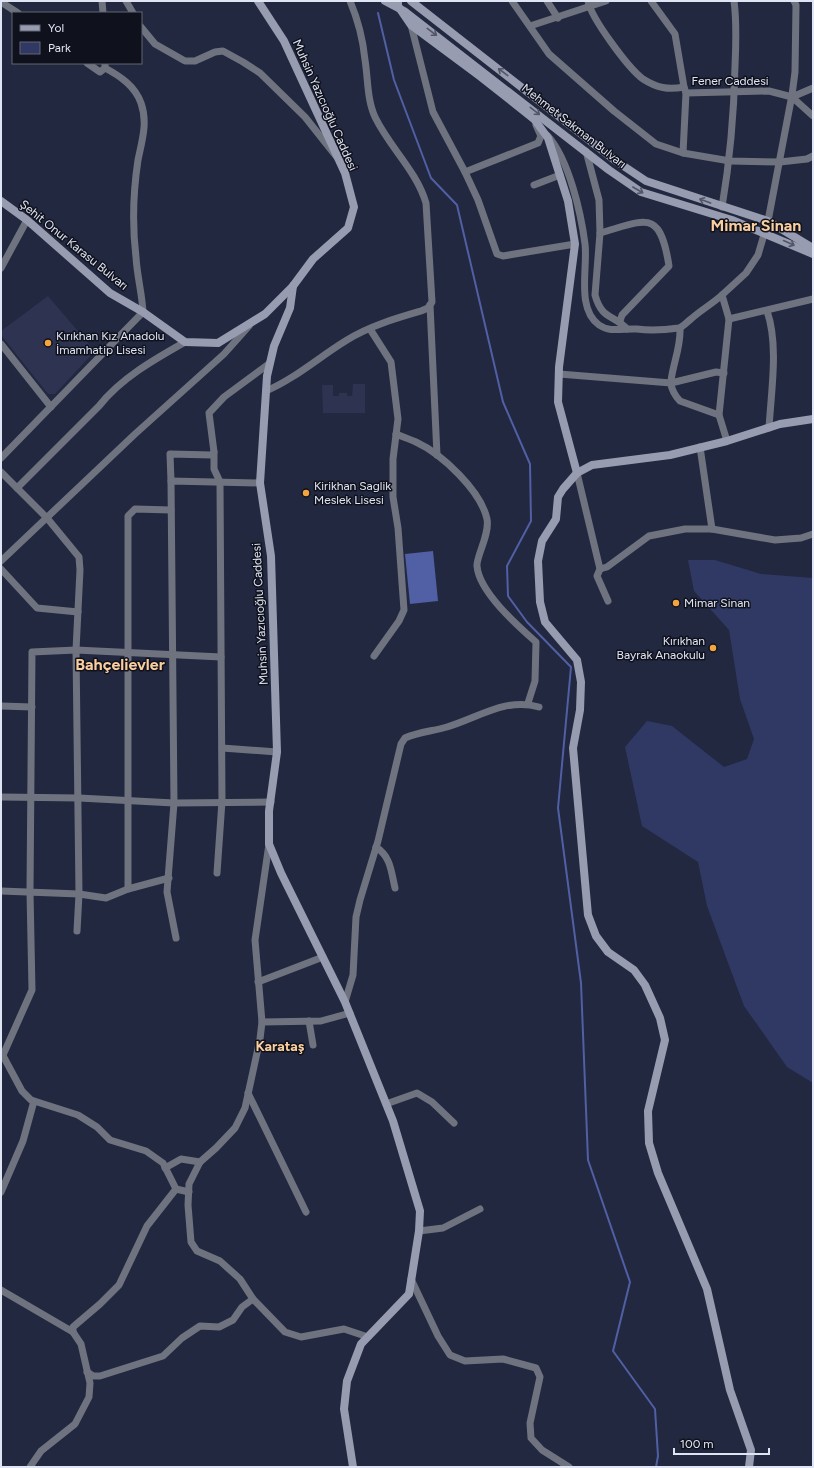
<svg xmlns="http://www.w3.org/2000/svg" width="814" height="1468" font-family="Figtree,sans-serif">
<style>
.built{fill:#2d3350}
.green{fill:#303864}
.water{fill:#515fa4}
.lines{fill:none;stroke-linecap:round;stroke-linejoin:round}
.stream{stroke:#515fa4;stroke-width:2}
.street{stroke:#6f737f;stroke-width:7}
.secondary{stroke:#979cb0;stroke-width:8}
.oneway{stroke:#535666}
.poi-dot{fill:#f2a541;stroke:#0f111c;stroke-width:1.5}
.labels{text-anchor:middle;stroke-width:3;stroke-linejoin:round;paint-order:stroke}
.street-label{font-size:12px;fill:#e0e5f4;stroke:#0f111c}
.poi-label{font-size:12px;fill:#e0e5f4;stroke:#0f111c;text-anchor:start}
.quarter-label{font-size:14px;font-weight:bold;fill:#face9e;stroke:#0f111c}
.district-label{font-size:16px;font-weight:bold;fill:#face9e;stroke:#0f111c}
</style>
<rect width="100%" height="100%" fill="#22283f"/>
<g class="built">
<polygon points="48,296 95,351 55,394 48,394 1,335 1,331"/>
<polygon points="353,384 365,384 365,413 323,413 322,385 333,385 333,396 339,396 339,393 347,393 347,396 352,396"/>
</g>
<polygon class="green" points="688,560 715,560 761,574 813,578 813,1083 787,1067 744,1006 707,906 698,862 642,826 625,747 647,721 672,726 724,767 747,759 754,739 740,699 729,630 694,591"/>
<polygon class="water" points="433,551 438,601 410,604 405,554"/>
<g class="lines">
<polyline class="stream" points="378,13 394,80 431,178 457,205 503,402 530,464 531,521 507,566 508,596 527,622 571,667 558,808 581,983 588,1160 630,1282 613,1351 655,1409 658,1456 656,1467"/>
<g class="street">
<polyline points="102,1 103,13"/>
<polyline points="126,1 133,13"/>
<polyline points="512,1 549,54 614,111 656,144 683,153 730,161 780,162 807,159 813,156"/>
<polyline points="547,1 558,18"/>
<path d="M588,1C591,18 629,69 643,79C657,88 668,90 684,87L686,93L769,91L792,97L813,116"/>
<polyline points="651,1 675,34 684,87"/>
<polyline points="1,2 18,13"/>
<polyline points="411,25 433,112 465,172 478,200 497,254 503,256 575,244"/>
<polyline points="530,26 606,1"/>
<polyline points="141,27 155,44 185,61 195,61 215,52 223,51 243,62 260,73 305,117 336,156"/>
<polyline points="87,63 100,72 105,68 105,63"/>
<polyline points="792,97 813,88"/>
<path d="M548,136C569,160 581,213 585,244C588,267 576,309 599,325C610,333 624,328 637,329C651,331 665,330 679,328C683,327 688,321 691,319C701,310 712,304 722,295"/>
<path d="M586,151L599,200L600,233L595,295C602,320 613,314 627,329"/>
<polyline points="683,153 686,93"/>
<polyline points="465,172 538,143 541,136 536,125"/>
<polyline points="534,185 560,175"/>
<path d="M722,207C730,160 734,113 735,66C736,44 737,23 734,1"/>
<path d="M600,233C646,220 660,208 669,266L622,315L620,321"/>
<polyline points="1,268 27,220"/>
<polyline points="430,305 437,455"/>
<path d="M767,311C779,345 771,392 769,428"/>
<polyline points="729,319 813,299"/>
<path d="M680,328C681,347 673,363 671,381C670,388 676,397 680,401L719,415L729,319L722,295L746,273L758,255L768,221L792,95L795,72L796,5L794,1"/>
<polyline points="370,329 391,362 398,419 393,459 393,497 398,528 404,610 399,621 374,656"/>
<polyline points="1,344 51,407"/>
<polyline points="559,374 671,383 716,372 724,373"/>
<path d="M266,391C296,378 319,357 347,340C369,326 397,318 421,311L428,308L432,302L426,203C416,170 390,148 375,117C367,100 368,78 365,60C363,39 358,20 350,1"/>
<polyline points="719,415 727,441"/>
<path d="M396,434C403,437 410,439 416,442C442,454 481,491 487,519C490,534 476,557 477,566C479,592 518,626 536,642L535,681L528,703"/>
<polyline points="700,447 712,529"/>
<polyline points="214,452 214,469 220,482 222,801 217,873"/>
<path d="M1,458L143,312C142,293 137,276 136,257C132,224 133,193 138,160C142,140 148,123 141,103C135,86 120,76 105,68"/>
<polyline points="1,472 47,518 79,557 80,570 76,650 79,894 77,931"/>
<polyline points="577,473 600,569 607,567 649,536 685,529 712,529 775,540 801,538 813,534"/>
<polyline points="171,481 170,454 212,455 214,452 209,413 224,397 270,363"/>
<path d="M17,488L99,406C121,378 155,359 185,342"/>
<polyline points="1,561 135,434 224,354 249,326"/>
<polyline points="1,569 37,608 78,612"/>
<polyline points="600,569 597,576 608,601"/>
<polyline points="1,706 32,707"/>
<polyline points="222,748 277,752"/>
<polyline points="1,797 79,798 174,803 271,802"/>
<polyline points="269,844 255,940 262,1022 260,1039 245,1108 235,1128 216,1148 200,1162 189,1184 188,1205 191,1242 197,1251 220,1261 240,1279 253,1299 285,1332 301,1337 344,1329 368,1337"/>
<path d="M376,847C391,857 391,871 395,888"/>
<polyline points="128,889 128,516 135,509 171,510"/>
<polyline points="1,891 79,894 106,898 128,889 169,878"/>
<polyline points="176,938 167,892 174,803 171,481 260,483"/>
<polyline points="258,982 323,957"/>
<path d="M345,1002L353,975L356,917L360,900L378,841L401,744L405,738C418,732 434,731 447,727C478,718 506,697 539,707"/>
<polyline points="309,1021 313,1045"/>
<polyline points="262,1022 321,1021 350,1013"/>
<polyline points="1,1052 22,1091 31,1100 78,1115 97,1127 110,1140 146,1151 163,1163 176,1189 189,1192"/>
<polyline points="3,1055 32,990 30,892 32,652 76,650 221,657"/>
<polyline points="248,1093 306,1212"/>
<polyline points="386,1104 417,1093 432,1102 454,1123"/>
<polyline points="165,1168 181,1159 200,1162"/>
<polyline points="1,1192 23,1141 34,1101"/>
<polyline points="419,1231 443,1228 480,1209"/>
<polyline points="411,1279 438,1336 450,1355 465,1361 503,1359 536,1368 540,1377 530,1423 531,1438 542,1450 569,1467"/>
<polyline points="1,1290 73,1332"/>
<polyline points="87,1372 93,1376 100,1376 163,1356 182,1338 200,1326 219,1327 233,1320 242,1307 253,1299"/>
<polyline points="30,1467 41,1451 75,1424 89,1397 90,1383 81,1344 73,1332 73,1327 100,1304 119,1285 147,1226 176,1189"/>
</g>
<g class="secondary">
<polyline points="385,1 404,11 609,170 641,192 732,220 813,254"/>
<polyline points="398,1 398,6 411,25 481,77 534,119 548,138 568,201 575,244 559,367 558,402 577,473"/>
<polyline points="411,1 616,161 646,181 768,221 813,248"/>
<polyline points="1,201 27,220 110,293 143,312 185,342 218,343 265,314 293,286 313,259 348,228 354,207 345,173 284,41 258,1"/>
<polyline points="293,286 290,308 274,346 267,376 260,483 271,556 277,752 269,811 269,844 281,873 345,1002 393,1121 420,1211 419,1231 409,1294 361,1344 347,1381 344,1409 353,1467"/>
<polyline points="749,1467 751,1450 730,1390 707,1289 658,1173 649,1143 648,1111 665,1040 660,1018 645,985 634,970 608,952 596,936 588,915 573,748 580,710 581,682 577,660 545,622 540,602 538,561 542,541 556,519 558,497 563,489 577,473 592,465 670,455 727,441 780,424 813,419"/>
</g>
</g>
<defs><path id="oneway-shaft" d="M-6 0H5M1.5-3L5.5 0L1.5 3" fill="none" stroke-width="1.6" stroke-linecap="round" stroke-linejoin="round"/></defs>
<g class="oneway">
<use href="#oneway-shaft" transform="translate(432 32) rotate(37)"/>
<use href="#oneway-shaft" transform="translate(503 72) rotate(-143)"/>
<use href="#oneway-shaft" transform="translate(535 111) rotate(38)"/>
<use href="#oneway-shaft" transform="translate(638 190) rotate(30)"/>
<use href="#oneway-shaft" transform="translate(705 201) rotate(-160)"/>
<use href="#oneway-shaft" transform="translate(789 243) rotate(24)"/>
</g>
<g class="poi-dot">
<circle cx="48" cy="343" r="4"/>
<circle cx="306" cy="493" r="4"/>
<circle cx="676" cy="603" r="4"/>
<circle cx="713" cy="648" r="4"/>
</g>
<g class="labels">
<g class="street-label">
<text x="730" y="85">Fener Caddesi</text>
<text transform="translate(325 105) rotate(66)" y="4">Muhsin Yazıcıoğlu Caddesi</text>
<text transform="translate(574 126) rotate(38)" y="4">Mehmet Sakman Bulvarı</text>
<text transform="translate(74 245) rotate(39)" y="4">Şehit Onur Karasu Bulvarı</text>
<text transform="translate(260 614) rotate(-93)" y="4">Muhsin Yazıcıoğlu Caddesi</text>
</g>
<g class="poi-label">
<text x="56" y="340">Kırıkhan Kız Anadolu<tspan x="56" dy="14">İmamhatip Lisesi</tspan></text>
<text x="314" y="490">Kirikhan Saglik<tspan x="314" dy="14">Meslek Lisesi</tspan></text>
<text x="684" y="607">Mimar Sinan</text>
<text x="705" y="645" text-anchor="end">Kırıkhan<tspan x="705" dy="14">Bayrak Anaokulu</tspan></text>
</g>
<g class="quarter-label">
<text x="280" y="1051">Karataş</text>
</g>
<g class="district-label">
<text x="756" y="231">Mimar Sinan</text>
<text x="120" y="670">Bahçelievler</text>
</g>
</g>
<rect width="814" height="1468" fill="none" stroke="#e0e5f4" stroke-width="4"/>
<rect x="12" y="12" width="130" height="52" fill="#0f111c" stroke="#636672"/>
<rect x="20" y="25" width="20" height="6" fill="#979cb0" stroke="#636672"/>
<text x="48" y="32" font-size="12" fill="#e0e5f4">Yol</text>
<rect x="20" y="42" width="20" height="12" fill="#303864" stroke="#636672"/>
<text x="48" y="52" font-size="12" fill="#e0e5f4">Park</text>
<path d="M674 1448v6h95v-6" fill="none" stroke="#e0e5f4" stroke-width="2"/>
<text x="680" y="1448" font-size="12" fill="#e0e5f4" stroke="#0f111c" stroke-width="3" paint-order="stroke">100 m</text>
</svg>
